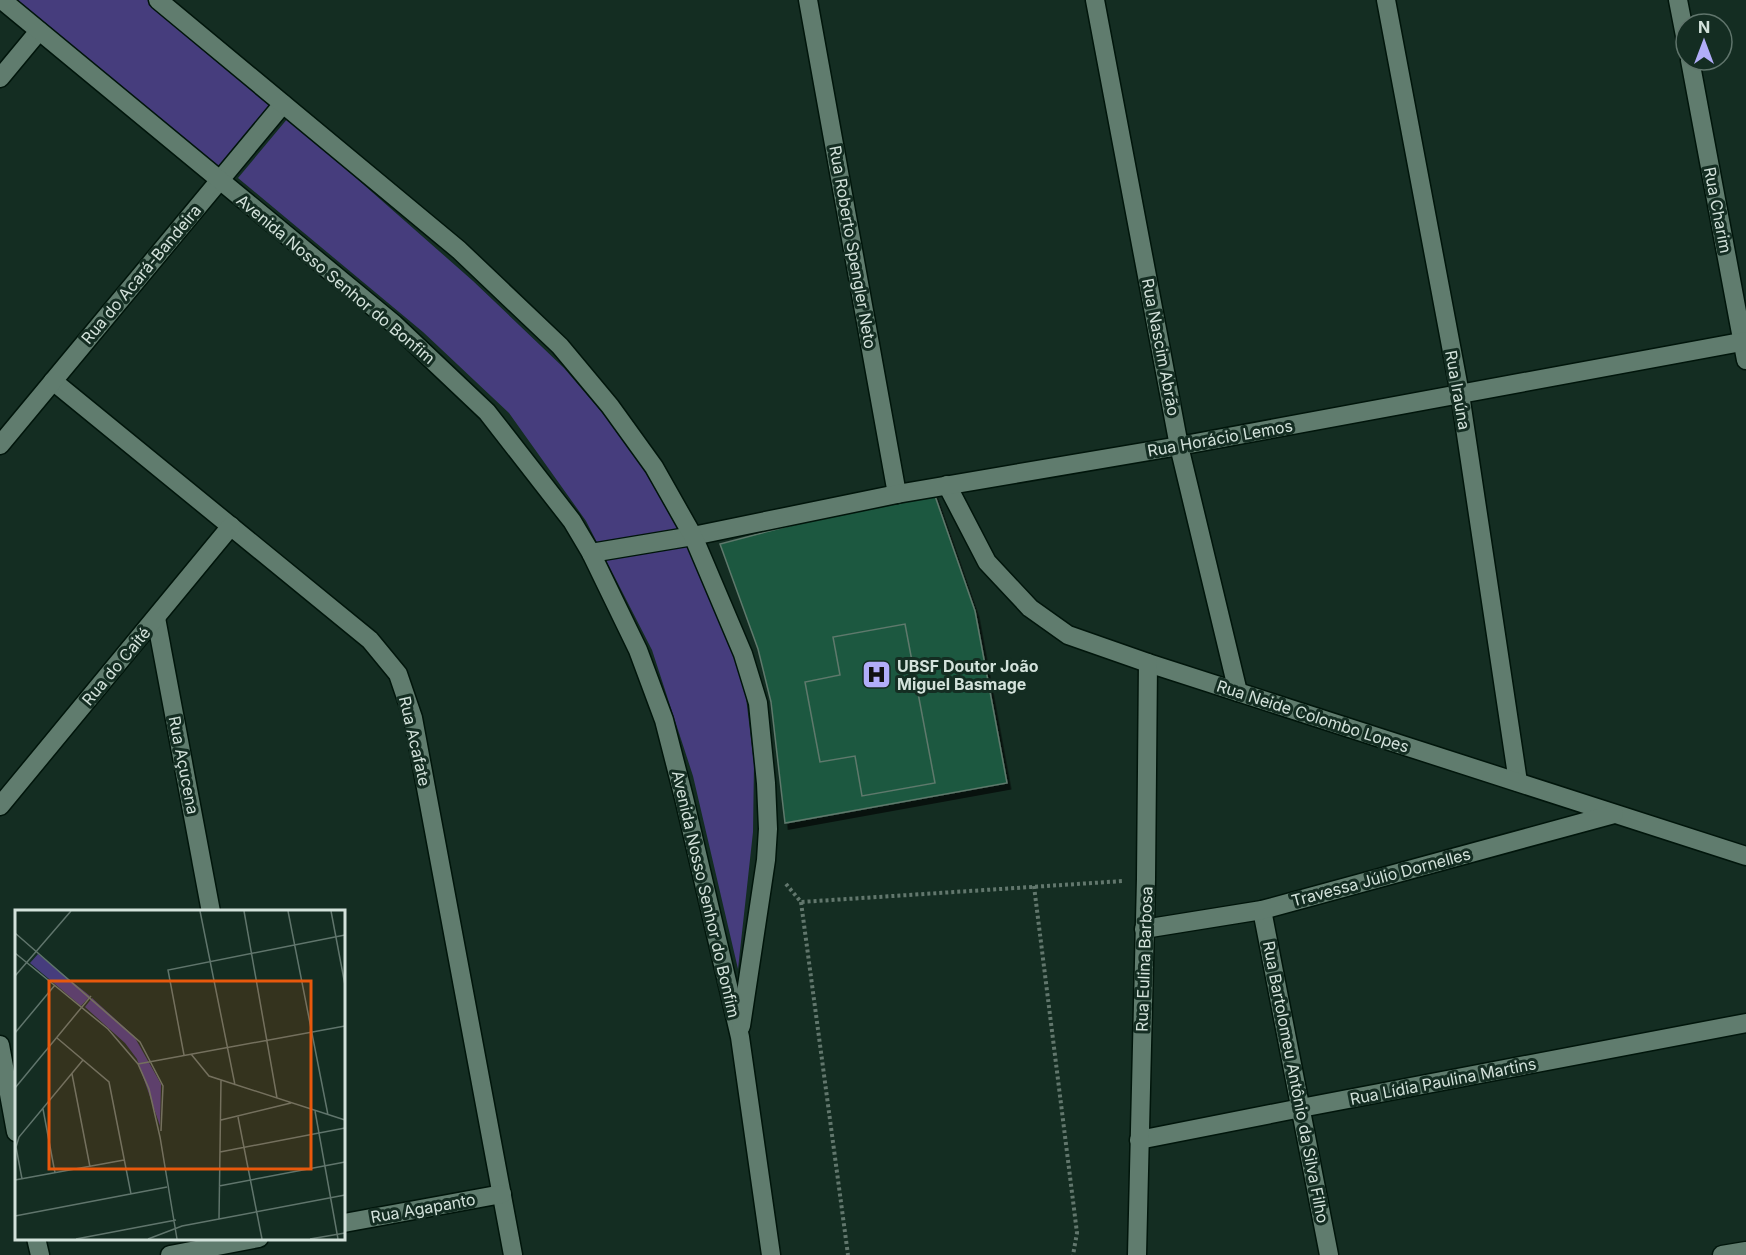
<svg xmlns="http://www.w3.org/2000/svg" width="1746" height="1255" font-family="Inter,sans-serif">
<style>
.green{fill:#463d7d}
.building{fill:#1d5941;stroke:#5e796c;stroke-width:1.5;filter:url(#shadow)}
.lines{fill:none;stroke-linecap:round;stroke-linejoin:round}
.minor-casing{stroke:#00150b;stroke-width:21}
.tertiary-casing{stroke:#00150b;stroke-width:21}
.path{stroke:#62776d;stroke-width:4;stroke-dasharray:3 3;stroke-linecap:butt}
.minor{stroke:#607c6e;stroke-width:18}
.tertiary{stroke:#607c6e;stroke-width:18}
.labels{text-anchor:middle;stroke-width:6;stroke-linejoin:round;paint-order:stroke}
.street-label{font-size:16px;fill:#d3e2db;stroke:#142d22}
.poi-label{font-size:16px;font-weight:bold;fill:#d3e2db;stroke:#142d22;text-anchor:start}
.inset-road{fill:none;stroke:#60756c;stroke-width:1.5}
.view{fill:#e8590c;fill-opacity:0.15;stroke:#e8590c;stroke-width:3}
.inset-edge{fill:none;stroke:#d3e2db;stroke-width:3}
</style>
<defs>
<filter id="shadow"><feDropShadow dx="3.5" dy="6" stdDeviation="0" flood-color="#0009"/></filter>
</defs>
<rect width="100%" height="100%" fill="#142d22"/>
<g class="green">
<polygon points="14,0 148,0 273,103 216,169"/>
<polygon points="288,118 473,281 564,368 610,422 649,477 686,538 732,644 745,689 754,764 753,832 738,969 693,776 652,650 586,521 509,413 423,332 238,178"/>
</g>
<g class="building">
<polygon points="934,493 975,611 1007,783 785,823 771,702 758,649 720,544 899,497"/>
<polygon points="905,624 935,783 862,796 855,756 820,762 805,682 840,675 833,637"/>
</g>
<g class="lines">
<defs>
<g id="minor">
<polyline points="808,0 897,494"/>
<polyline points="1095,0 1179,446 1238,692"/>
<polyline points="1386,0 1460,394 1518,782"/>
<polyline points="1678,0 1686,41"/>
<polyline points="1690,60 1746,360"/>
<polyline points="0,78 39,31"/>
<polyline points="53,381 370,640 398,674 413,718 513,1255"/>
<polyline points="0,445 283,104"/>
<polyline points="947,485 987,562 1030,608 1068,635 1148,663 1746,856"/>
<polyline points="591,553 693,536 897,494 1179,446 1746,341"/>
<polyline points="156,618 211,912"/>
<polyline points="0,806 231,526"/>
<polyline points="1262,910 1329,1255"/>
<polyline points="1144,929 1262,910 1614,814"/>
<polyline points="0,1045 16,1132"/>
<polyline points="1139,1140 1301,1108 1746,1023"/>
<polyline points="344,1223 502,1194"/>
<polyline points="36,1238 40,1255"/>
<polyline points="170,1255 259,1238"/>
<polyline points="1137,1255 1146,879 1148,663"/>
<polyline points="1722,1255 1746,1251"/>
</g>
<g id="tertiary">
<polyline points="2,0 394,324 487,412 572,521 591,553 638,650 664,720 684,798 740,1037 771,1255"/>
<polyline points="158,0 459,250 560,346 610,406 654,467 693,536 743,654 758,703 766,783 768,829 766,860 741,1026"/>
</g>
</defs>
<use href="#minor" class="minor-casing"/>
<use href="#tertiary" class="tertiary-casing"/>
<g class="path">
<polyline points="786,884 801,902 1123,881"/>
<polyline points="1034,886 1077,1233 1073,1255"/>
<polyline points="801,902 848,1255"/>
</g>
<use href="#minor" class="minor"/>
<use href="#tertiary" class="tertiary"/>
</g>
<defs>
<symbol id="hospital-square" viewBox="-11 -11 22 22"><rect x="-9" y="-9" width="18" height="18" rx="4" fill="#b2adf9" stroke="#142d22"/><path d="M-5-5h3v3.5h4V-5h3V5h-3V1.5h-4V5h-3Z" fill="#111"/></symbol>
</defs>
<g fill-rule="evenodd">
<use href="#hospital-square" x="860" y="658" width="33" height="33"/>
</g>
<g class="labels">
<g class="street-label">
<text transform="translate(1718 210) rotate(79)" y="6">Rua Charim</text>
<text transform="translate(853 247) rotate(80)" y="6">Rua Roberto Spengler Neto</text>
<text transform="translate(141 274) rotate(-50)" y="6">Rua do Acará-Bandeira</text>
<text transform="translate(336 279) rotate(40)" y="6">Avenida Nosso Senhor do Bonfim</text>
<text transform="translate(1161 347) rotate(79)" y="6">Rua Nascim Abrão</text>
<text transform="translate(1458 390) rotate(80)" y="6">Rua Iraúna</text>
<text transform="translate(1220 438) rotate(-10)" y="6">Rua Horácio Lemos</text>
<text transform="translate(116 666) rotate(-50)" y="6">Rua do Caité</text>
<text transform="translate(1313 716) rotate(18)" y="6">Rua Neide Colombo Lopes</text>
<text transform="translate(415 741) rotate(77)" y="6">Rua Acafate</text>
<text transform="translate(184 765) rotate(79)" y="6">Rua Açucena</text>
<text transform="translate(1381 877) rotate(-15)" y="6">Travessa Júlio Dornelles</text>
<text transform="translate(706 894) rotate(77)" y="6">Avenida Nosso Senhor do Bonfim</text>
<text transform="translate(1144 959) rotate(-88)" y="6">Rua Eulina Barbosa</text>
<text transform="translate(1443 1081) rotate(-11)" y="6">Rua Lídia Paulina Martins</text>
<text transform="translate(1296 1082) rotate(79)" y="6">Rua Bartolomeu Antônio da Silva Filho</text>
<text transform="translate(423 1208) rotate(-10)" y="6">Rua Agapanto</text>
</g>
<g class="poi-label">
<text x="897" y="672">UBSF Doutor João<tspan x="897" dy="18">Miguel Basmage</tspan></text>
</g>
</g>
<g transform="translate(15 910)">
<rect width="330" height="330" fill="#142d22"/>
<path d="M23,44L75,86L66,96L15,53ZM77,88L119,126L146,174L145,216L122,149L110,133L70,97Z" fill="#463d7d"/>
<path class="inset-road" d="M185,1L220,175M229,1L262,188M273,1L313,205M316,1L330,75M0,23L125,132L148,176L146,221M0,43L93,119L123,154L134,179L145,227L162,329M0,66L56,1M0,123L40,75M42,128L94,172L116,284M176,144L194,166L330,210M169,145L153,60L330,25M123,154L330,116M57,164L75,257M0,178L76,86M28,199L40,263M300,201L323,329M223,207L247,329M206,210L276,193M205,242L330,218M7,269L1,237L4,227L68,150M0,270L109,250M204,276L330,252M0,306L152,277M204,309L206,170M61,329L161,310M133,329L167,316L330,285M295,329L330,323"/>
<path class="view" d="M34,71H296V259H34Z"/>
<rect width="330" height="330" class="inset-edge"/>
</g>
<g transform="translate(1704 42)"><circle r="28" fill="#142d22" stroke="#60756c" stroke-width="1.5"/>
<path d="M0-4.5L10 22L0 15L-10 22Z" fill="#b2adf9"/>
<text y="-9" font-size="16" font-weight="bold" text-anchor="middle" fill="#d3e2db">N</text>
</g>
</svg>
